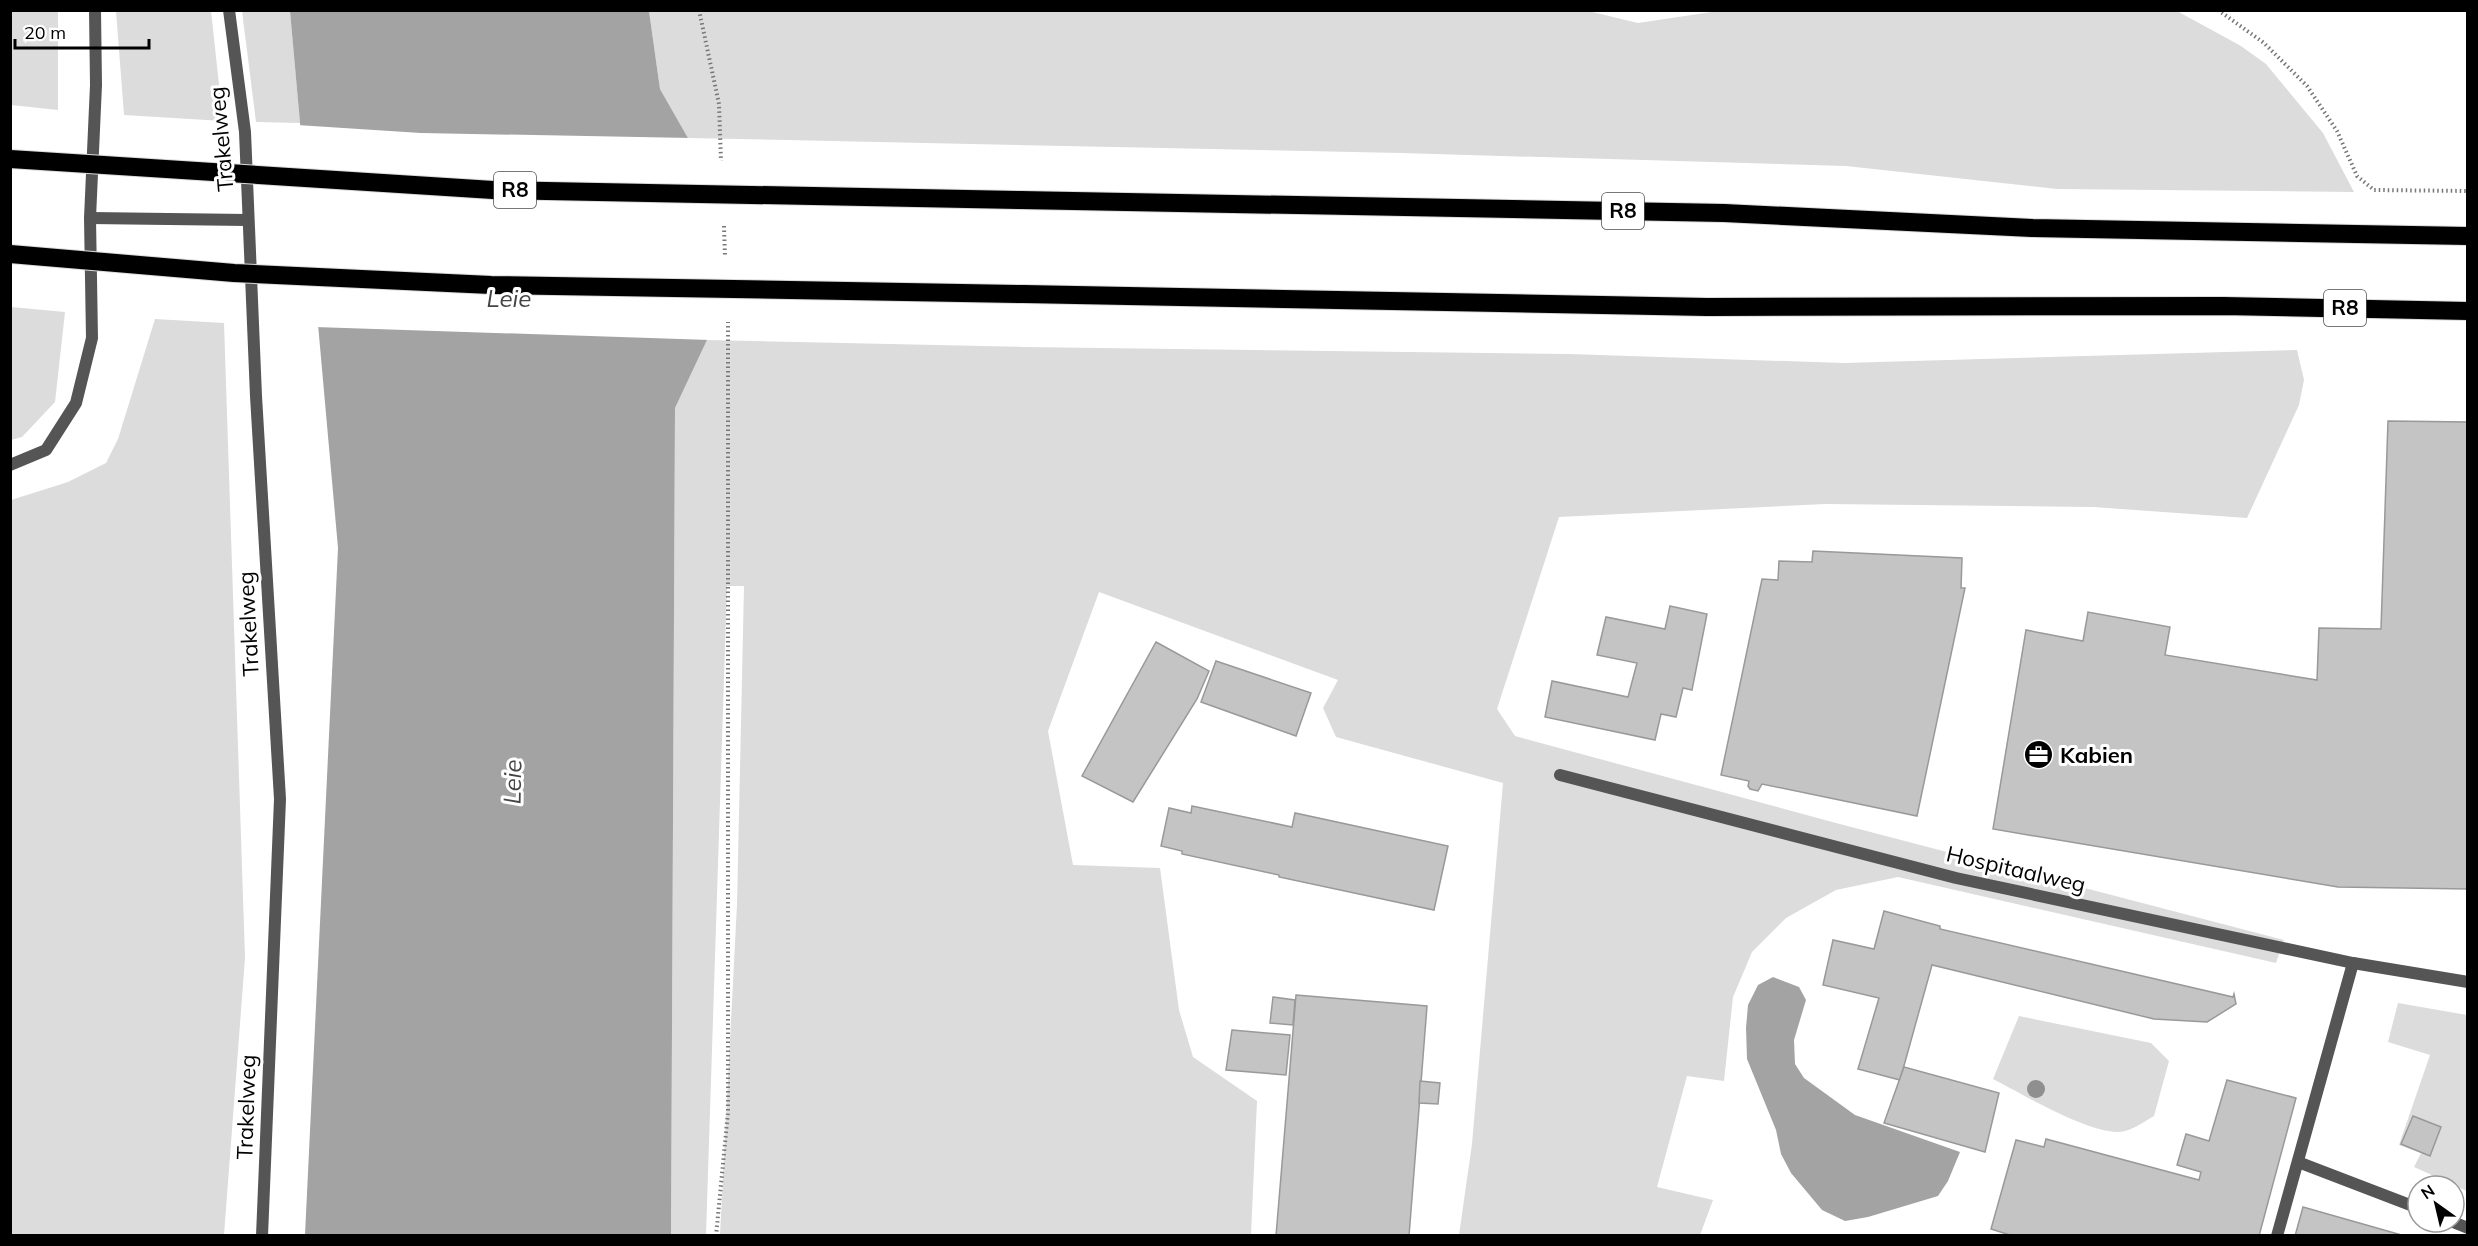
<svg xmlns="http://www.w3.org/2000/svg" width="2478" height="1246" font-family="Mulish,sans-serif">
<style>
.green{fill:#dcdcdc}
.water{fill:#a3a3a3}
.pier{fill:#fff}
.building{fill:#c4c4c4;stroke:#999;stroke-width:1.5}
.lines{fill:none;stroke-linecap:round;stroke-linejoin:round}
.highway-casing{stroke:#dbdbdb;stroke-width:20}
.path{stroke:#777;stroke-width:4;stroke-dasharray:1.5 3;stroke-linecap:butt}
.lane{stroke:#555;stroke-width:12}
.street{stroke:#555;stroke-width:12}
.highway{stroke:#000;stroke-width:18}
.highway-bridge-casing{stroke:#dbdbdb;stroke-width:20;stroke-linecap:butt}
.highway-bridge{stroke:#000;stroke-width:18}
.tree{fill:#8f8f8f}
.labels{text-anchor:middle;stroke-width:6;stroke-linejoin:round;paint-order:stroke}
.shield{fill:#fff;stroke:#4c4c4c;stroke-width:1.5}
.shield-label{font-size:21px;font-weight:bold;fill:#000}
.street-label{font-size:22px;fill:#000;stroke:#fff}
.poi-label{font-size:22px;font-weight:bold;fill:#000;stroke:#fff;text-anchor:start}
.water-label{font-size:24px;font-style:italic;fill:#444;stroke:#fff}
</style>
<rect width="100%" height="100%" fill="#fff"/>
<g class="green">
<polygon points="11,10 58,11 58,110 11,105"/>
<polygon points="1584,10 1638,23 1725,10 2177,11 2241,46 2266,64 2323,133 2354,192 2057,189 1846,166 1401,153 688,138 660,89 649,11"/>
<polygon points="116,11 211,11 223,121 124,115"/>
<polygon points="242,11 290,11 300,123 256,122"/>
<polygon points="11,307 65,312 55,402 22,437 11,440"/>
<polygon points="155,319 224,323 245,958 224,1235 11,1235 11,500 68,482 106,463 118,439"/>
<polygon points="707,340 1025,347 1569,354 1844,363 2297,350 2304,380 2299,405 2247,518 2093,507 1825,504 1559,517 1497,709 1515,736 1836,823 2284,940 2276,963 1898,877 1836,890 1786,918 1752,952 1733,997 1724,1081 1687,1076 1657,1187 1713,1200 1700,1235 1459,1235 1472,1144 1503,783 1336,737 1323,708 1338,680 1099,592 1048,731 1073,865 1160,868 1179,1010 1193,1057 1257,1101 1251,1235 720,1235 737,904 744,586 727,586 706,1235 671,1236 675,408"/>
<polygon points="2398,1003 2467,1015 2467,1191 2414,1167 2421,1153 2399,1145 2430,1055 2388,1042"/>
<path d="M2019,1016L2151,1043L2169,1061L2154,1116C2145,1121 2134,1129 2125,1131C2096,1139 2021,1093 1993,1079Z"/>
</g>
<g class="water">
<polygon points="290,11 649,11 660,89 688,138 707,340 675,408 671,1235 305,1235 338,548"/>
<polygon points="1773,977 1799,987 1806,1000 1794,1040 1795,1064 1804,1078 1855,1115 1960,1152 1948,1181 1938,1196 1868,1217 1845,1221 1822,1210 1791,1173 1781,1154 1776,1130 1747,1059 1746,1028 1748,1005 1758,985"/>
</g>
<polygon class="pier" points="297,125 421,133 691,138 710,340 315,327"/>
<g class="building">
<polygon points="2388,421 2468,422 2468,889 2338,887 1993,829 2026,630 2083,641 2088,612 2170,627 2165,655 2317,680 2319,628 2381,629"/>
<polygon points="1813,551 1962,558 1961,588 1965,588 1917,816 1762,784 1758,791 1750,789 1748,786 1749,781 1721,775 1762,579 1778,580 1779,561 1812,562"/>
<polygon points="1670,606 1707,614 1692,690 1683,688 1676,717 1661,714 1655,740 1545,717 1552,681 1628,697 1637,663 1597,655 1606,617 1665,629"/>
<polygon points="1156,642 1209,671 1197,699 1133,802 1082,776"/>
<polygon points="1216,661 1311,693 1296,736 1201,702"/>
<polygon points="1192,806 1292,827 1295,813 1448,846 1434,910 1279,877 1279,875 1182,854 1182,851 1161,846 1169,808 1191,813"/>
<polygon points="1884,911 1940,926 1940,929 2233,997 2234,994 2236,1004 2207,1022 2154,1019 1932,965 1900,1080 1858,1069 1879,998 1823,985 1833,940 1874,949"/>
<polygon points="1296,995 1427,1006 1409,1236 1276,1236"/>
<polygon points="1273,997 1295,1000 1293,1025 1270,1023"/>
<polygon points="1232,1030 1290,1035 1286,1075 1226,1070"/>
<polygon points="1904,1067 1999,1093 1985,1152 1884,1123"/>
<polygon points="2227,1080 2296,1098 2259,1236 2013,1236 1991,1229 2016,1140 2044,1147 2046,1139 2199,1180 2201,1172 2177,1165 2186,1134 2209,1141"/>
<polygon points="1420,1081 1440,1083 1438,1104 1419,1103"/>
<polygon points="2413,1116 2441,1127 2430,1156 2401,1144"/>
<polygon points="2303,1207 2405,1236 2295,1236"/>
</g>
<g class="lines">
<defs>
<g id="highway">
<polyline points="1020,200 1724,213 2032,228 2468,236"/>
<polyline points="1023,294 1707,307 2223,306 2468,311"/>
</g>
</defs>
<use href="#highway" class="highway-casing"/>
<g class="path">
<polyline points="699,10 719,104 721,161"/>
<polyline points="2218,10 2264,43 2307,86 2337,131 2357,176 2374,190 2468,191"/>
<polyline points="724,226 725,257"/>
<polyline points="716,1236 728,1112 728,322"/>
</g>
<g class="lane">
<polyline points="229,10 245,132 256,396 280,799 262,1236"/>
<polyline points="90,218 247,220"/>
<polyline points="2298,1162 2418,1208"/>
<polyline points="2453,1222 2468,1228"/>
<polyline points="2277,1236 2353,963"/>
</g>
<g class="street">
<polyline points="10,465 46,450 76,403 92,338 90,218 96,85 95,10"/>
<polyline points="1560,775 1956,878 2353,963 2468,982"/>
</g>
<use href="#highway" class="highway"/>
<defs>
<g id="highway-bridge">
<polyline points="10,159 493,190 1020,200"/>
<polyline points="10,254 234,273 491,285 1023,294"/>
</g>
</defs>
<use href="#highway-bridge" class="highway-bridge-casing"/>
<use href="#highway-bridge" class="highway-bridge"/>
</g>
<circle class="tree" cx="2036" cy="1089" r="9"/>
<defs>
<symbol id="office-disc" viewBox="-11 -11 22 22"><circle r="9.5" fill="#000" stroke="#fff"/><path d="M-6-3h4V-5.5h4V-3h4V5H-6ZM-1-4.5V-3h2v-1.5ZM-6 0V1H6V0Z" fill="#fff"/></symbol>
</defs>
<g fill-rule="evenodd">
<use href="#office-disc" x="2022" y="738" width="33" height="33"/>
</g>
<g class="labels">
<g class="shield">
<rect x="494" y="172" width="42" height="36" rx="4.5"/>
<rect x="1602" y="193" width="42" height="36" rx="4.5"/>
<rect x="2324" y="290" width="42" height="36" rx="4.5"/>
</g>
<g class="shield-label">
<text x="515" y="197">R8</text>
<text x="1623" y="218">R8</text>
<text x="2345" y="315">R8</text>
</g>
<g class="street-label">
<text transform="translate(221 139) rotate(-95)" y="8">Trakelweg</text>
<text transform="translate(248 624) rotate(-93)" y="8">Trakelweg</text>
<text transform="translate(2016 869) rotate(13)" y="8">Hospitaalweg</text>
<text transform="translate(246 1107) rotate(-88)" y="8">Trakelweg</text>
</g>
<g class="poi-label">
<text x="2060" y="763">Kabien</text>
</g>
<g class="water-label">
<text x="509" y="307">Leie</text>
<text transform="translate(513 782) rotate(-89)" y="8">Leie</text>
</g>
</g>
<rect width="2478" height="1246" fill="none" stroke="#000000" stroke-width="24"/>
<g transform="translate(2436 1204) rotate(326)"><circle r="28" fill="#ffffff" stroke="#999999" stroke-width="1.5"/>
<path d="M0-4.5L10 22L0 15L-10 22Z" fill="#000000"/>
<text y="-9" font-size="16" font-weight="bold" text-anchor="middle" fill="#000000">N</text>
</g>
<path d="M15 39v9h134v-9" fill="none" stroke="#000000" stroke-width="3"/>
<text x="24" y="39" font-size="18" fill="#000000" stroke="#ffffff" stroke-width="4.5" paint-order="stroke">20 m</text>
</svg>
